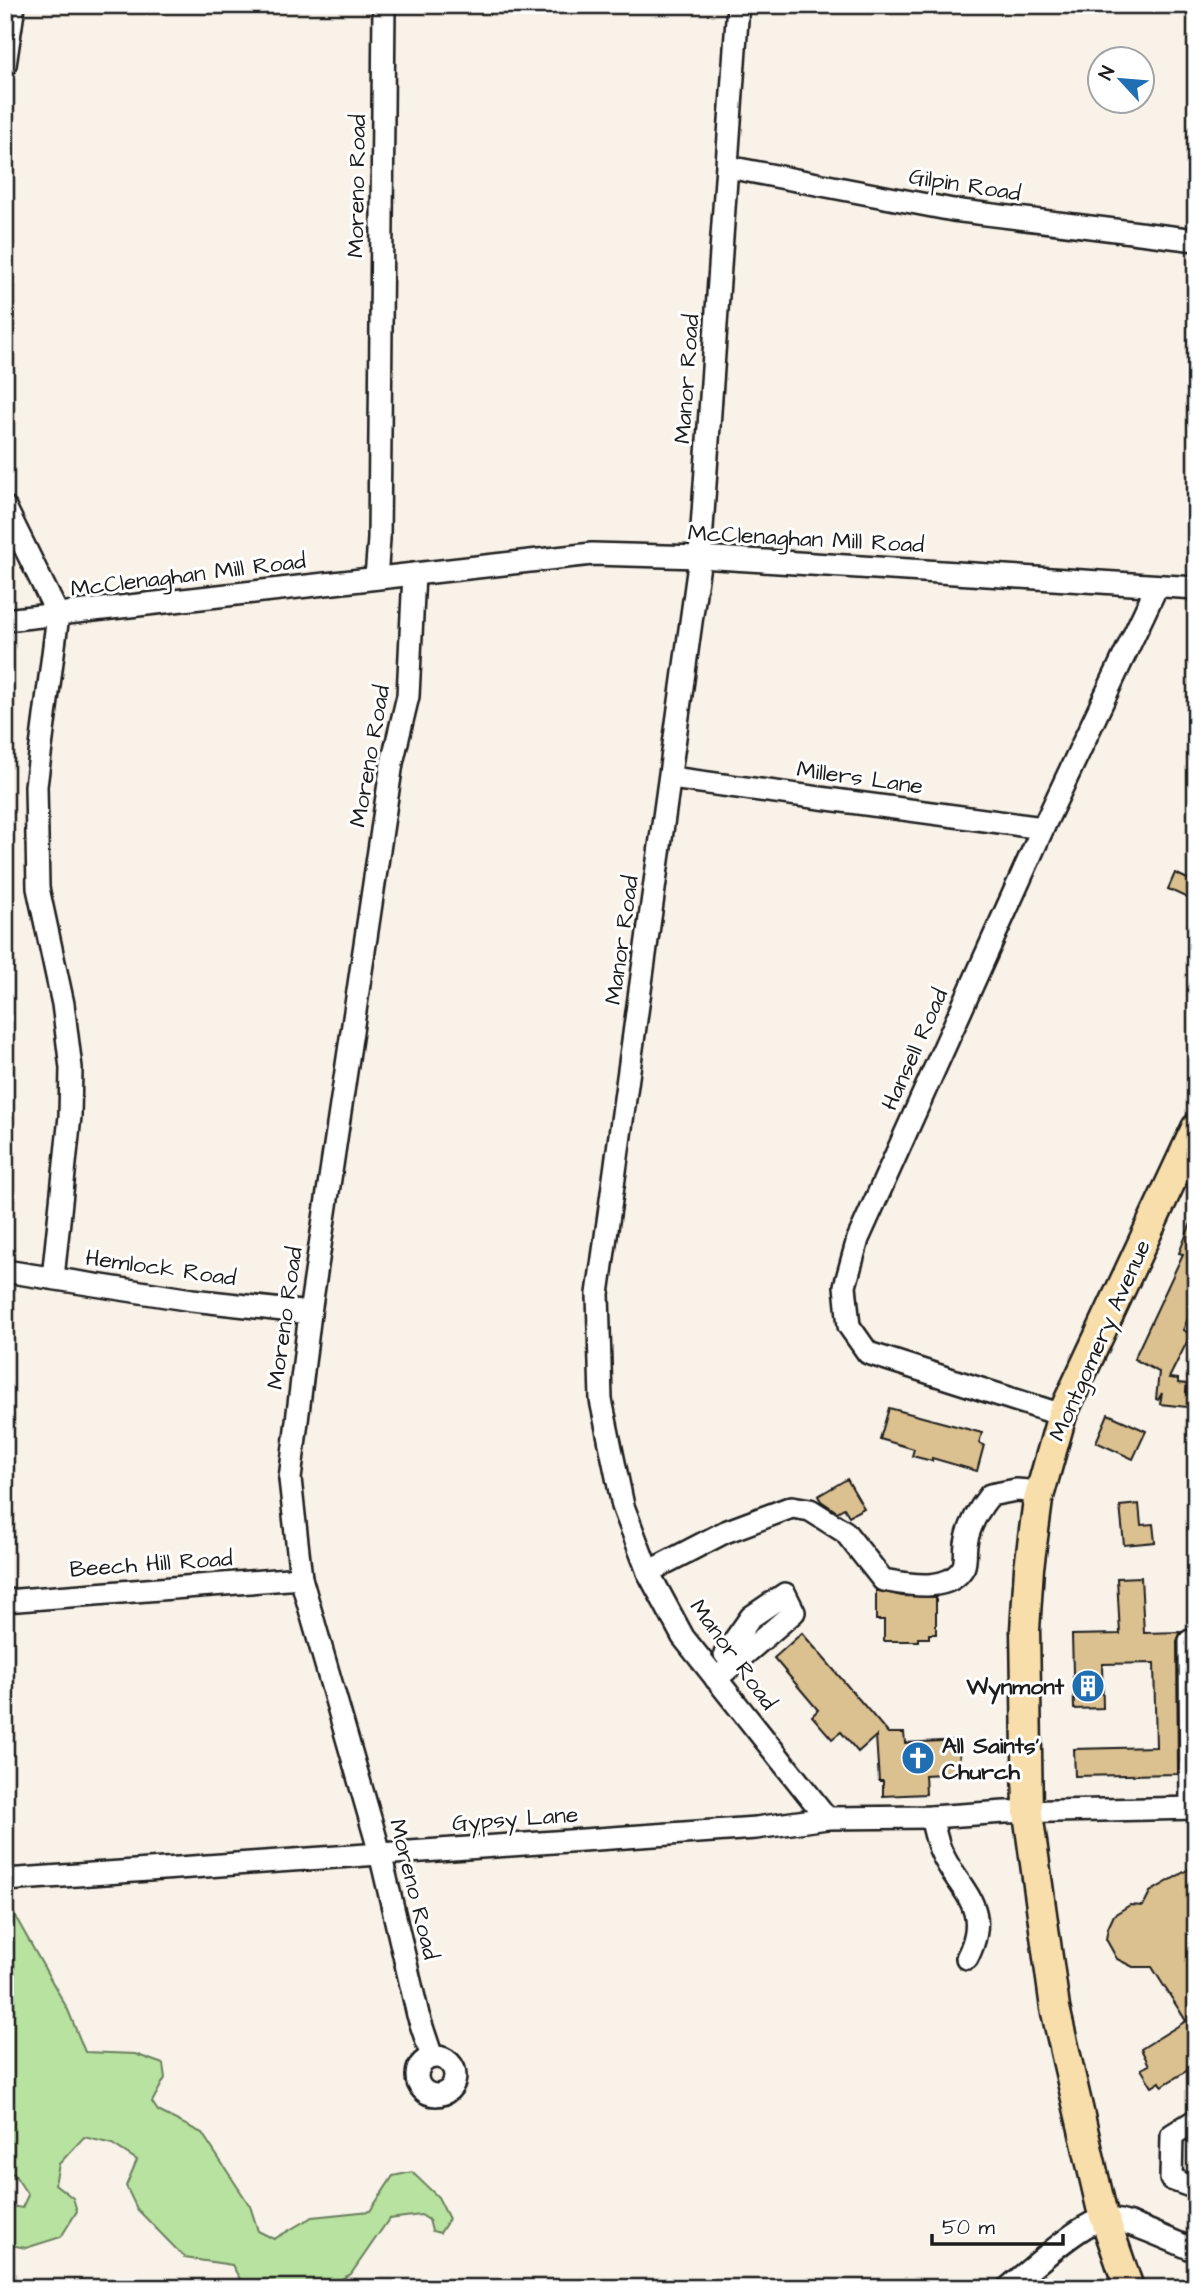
<svg xmlns="http://www.w3.org/2000/svg" width="1201" height="2293" font-family="'Architects Daughter',sans-serif">
<style>
.green{fill:#b8e29f;stroke:#6a7f5e;stroke-width:2}
.building{fill:#dbc090;stroke:#1c1c1c;stroke-width:2}
.lines{fill:none;stroke-linecap:round;stroke-linejoin:round}
.minor-casing{stroke:#1c1c1c;stroke-width:26}
.major-casing{stroke:#1c1c1c;stroke-width:33}
.minor{stroke:#fff;stroke-width:21}
.major{stroke:#f8deab;stroke-width:28}
.labels{text-anchor:middle;stroke-width:6;stroke-linejoin:round;paint-order:stroke}
.street-label{font-size:23px;fill:#1c1c1c;stroke:#fff}
.poi-label{font-size:23px;font-weight:bold;fill:#1c1c1c;stroke:#fff;text-anchor:end}
</style>
<rect width="100%" height="100%" fill="#f8f2e9"/>
<filter id="ink" filterUnits="userSpaceOnUse"><feTurbulence type="fractalNoise" baseFrequency=".0143" numOctaves="2"/><feDisplacementMap in="SourceGraphic" scale="14" xChannelSelector="R" yChannelSelector="G"/><feConvolveMatrix kernelMatrix="1 2 1 2 8 2 1 2 1" color-interpolation-filters="sRGB"/></filter>
<g filter="url(#ink)">
<polygon class="green" points="5,1907 10,1907 68,2010 85,2052 135,2054 163,2064 165,2078 152,2102 158,2111 202,2133 250,2206 258,2231 274,2239 312,2217 370,2211 393,2176 412,2172 438,2197 449,2219 440,2233 432,2231 429,2220 421,2215 389,2219 351,2274 325,2288 245,2288 232,2265 185,2258 137,2209 126,2186 137,2160 112,2144 84,2137 59,2164 55,2184 73,2198 77,2211 61,2237 26,2248 5,2244 5,2205 22,2208 28,2195 14,2174 5,2171"/>
<g class="building">
<polygon points="1175,873 1196,883 1196,902 1168,889"/>
<polygon points="1195,1213 1196,1301 1183,1330 1191,1334 1169,1378 1178,1379 1178,1383 1187,1384 1186,1392 1196,1393 1196,1408 1160,1404 1162,1393 1158,1400 1156,1399 1159,1372 1134,1359 1183,1254 1179,1253"/>
<polygon points="889,1408 982,1433 979,1443 984,1445 977,1471 932,1458 932,1461 912,1456 914,1449 880,1439"/>
<polygon points="1108,1414 1146,1431 1133,1459 1096,1442"/>
<polygon points="847,1479 864,1508 849,1516 844,1508 837,1512 821,1501 818,1496"/>
<polygon points="1139,1504 1141,1525 1153,1524 1155,1542 1124,1545 1120,1506"/>
<polygon points="1141,1577 1144,1633 1181,1632 1177,1641 1178,1774 1075,1776 1074,1749 1156,1747 1154,1663 1102,1664 1103,1708 1074,1709 1072,1635 1120,1634 1117,1578"/>
<polygon points="876,1590 902,1596 936,1597 936,1634 929,1634 929,1638 918,1638 918,1641 884,1641 884,1620 876,1620"/>
<polygon points="802,1633 888,1733 904,1733 905,1743 959,1740 960,1773 925,1775 926,1794 883,1796 883,1781 879,1781 876,1736 858,1752 841,1732 832,1739 812,1716 818,1710 774,1658"/>
<polygon points="1196,1865 1196,2065 1162,2086 1160,2082 1152,2087 1141,2069 1149,2065 1141,2049 1186,2021 1152,1967 1133,1967 1117,1959 1106,1939 1108,1928 1114,1915 1130,1905 1143,1906 1150,1892"/>
</g>
<g class="lines">
<defs>
<g id="minor">
<polyline points="738,5 700,557 598,1294 601,1400 623,1506 648,1572 683,1637 827,1818"/>
<polyline points="5,65 14,5"/>
<polyline points="728,167 953,210 1196,240"/>
<polyline points="5,507 58,615 36,786 38,888 63,1004 71,1068 70,1116 53,1278"/>
<polyline points="414,574 408,696 392,763 310,1313 290,1479 301,1578 380,1853 418,2015 432,2057"/>
<polyline points="376,578 379,539 384,5"/>
<polyline points="5,620 592,554 700,557 1196,588"/>
<polyline points="671,778 1043,828"/>
<polyline points="5,1271 192,1300 310,1313"/>
<polyline points="1062,1415 868,1353 849,1326 845,1286 858,1239 1043,828 1157,586"/>
<path d="M648,1572L725,1532L792,1507L810,1510L845,1532L883,1580C906,1584 950,1594 964,1566C966,1560 965,1551 966,1544C969,1525 978,1510 990,1495L1016,1490L1041,1492"/>
<polyline points="5,1601 301,1578"/>
<polyline points="1190,1641 1191,1808"/>
<polyline points="716,1679 794,1612 785,1594 751,1617 725,1654 733,1664"/>
<path d="M931,1817C934,1828 936,1839 940,1849C957,1891 994,1905 967,1958"/>
<polyline points="5,1880 756,1828 827,1818 931,1817 1005,1812 1196,1808"/>
<circle cx="436" cy="2076" r="19"/>
<polyline points="1196,2120 1172,2135 1171,2179 1196,2188"/>
<path d="M1008,2288C1029,2271 1081,2222 1104,2219C1124,2217 1176,2243 1196,2251"/>
</g>
<polyline id="major" points="1129,2288 1101,2207 1055,2008 1028,1813 1025,1630 1029,1568 1038,1500 1062,1415 1196,1128"/>
</defs>
<use href="#minor" class="minor-casing"/>
<use href="#major" class="major-casing"/>
<use href="#minor" class="minor"/>
<use href="#major" class="major"/>
</g>
</g>
<defs>
<symbol id="building-disc" viewBox="-11 -11 22 22"><circle r="9.5" fill="#1f6fb2" stroke="#fff"/><path d="M-4-6H4V6H1V3H-1V6H-4ZM-2.5-4.3h1.7v1.8h-1.7ZM.8-4.3h1.7v1.8H.8ZM-2.5-1h1.7V.8h-1.7ZM.8-1h1.7V.8H.8Z" fill="#fff"/></symbol>
<symbol id="church-disc" viewBox="-11 -11 22 22"><circle r="9.5" fill="#1f6fb2" stroke="#fff"/><path d="M-1.2-6h2.4v3.5h3.3v2.4h-3.3V6h-2.4V-.1h-3.3v-2.4h3.3Z" fill="#fff"/></symbol>
</defs>
<g fill-rule="evenodd">
<use href="#building-disc" x="1069" y="1667" width="38" height="38"/>
<use href="#church-disc" x="899" y="1739" width="38" height="38"/>
</g>
<g class="labels">
<g class="street-label">
<text transform="translate(965 184) rotate(9)" y="8">Gilpin Road</text>
<text transform="translate(356 186) rotate(-89)" y="8">Moreno Road</text>
<text transform="translate(686 379) rotate(-86)" y="8">Manor Road</text>
<text transform="translate(806 538) rotate(3)" y="8">McClenaghan Mill Road</text>
<text transform="translate(188 574) rotate(-7)" y="8">McClenaghan Mill Road</text>
<text transform="translate(369 756) rotate(-80)" y="8">Moreno Road</text>
<text transform="translate(860 777) rotate(8)" y="8">Millers Lane</text>
<text transform="translate(621 940) rotate(-82)" y="8">Manor Road</text>
<text transform="translate(914 1049) rotate(-66)" y="8">Hansell Road</text>
<text transform="translate(161 1267) rotate(8)" y="8">Hemlock Road</text>
<text transform="translate(284 1318) rotate(-82)" y="8">Moreno Road</text>
<text transform="translate(1099 1340) rotate(-66)" y="8">Montgomery Avenue</text>
<text transform="translate(151 1563) rotate(-4)" y="8">Beech Hill Road</text>
<text transform="translate(734 1654) rotate(54)" y="8">Manor Road</text>
<text transform="translate(515 1818) rotate(-4)" y="8">Gypsy Lane</text>
<text transform="translate(415 1889) rotate(76)" y="8">Moreno Road</text>
</g>
<g class="poi-label">
<text x="1064" y="1694">Wynmont</text>
<text x="942" y="1753" text-anchor="start">All Saints'<tspan x="942" dy="26">Church</tspan></text>
</g>
</g>
<rect width="1201" height="2293" fill="none" stroke="#fff" stroke-width="28"/>
<rect x="14" y="14" width="1173" height="2265" fill="none" stroke="#1c1c1c" stroke-width="2.5" filter="url(#ink)"/>
<g transform="translate(1121 80) rotate(296)"><circle r="33" fill="#ffffff" stroke="#a4a4a4" stroke-width="2"/>
<path d="M0-5L12 26L0 18L-12 26Z" fill="#1f6fb2"/>
<text y="-10" font-size="19" font-weight="bold" text-anchor="middle" fill="#1c1c1c">N</text>
</g>
<path d="M932 2234v10h131v-10" fill="none" stroke="#1c1c1c" stroke-width="3.5"/>
<text x="942" y="2234" font-size="21" fill="#1c1c1c" stroke="#ffffff" stroke-width="5" paint-order="stroke">50 m</text>
</svg>
